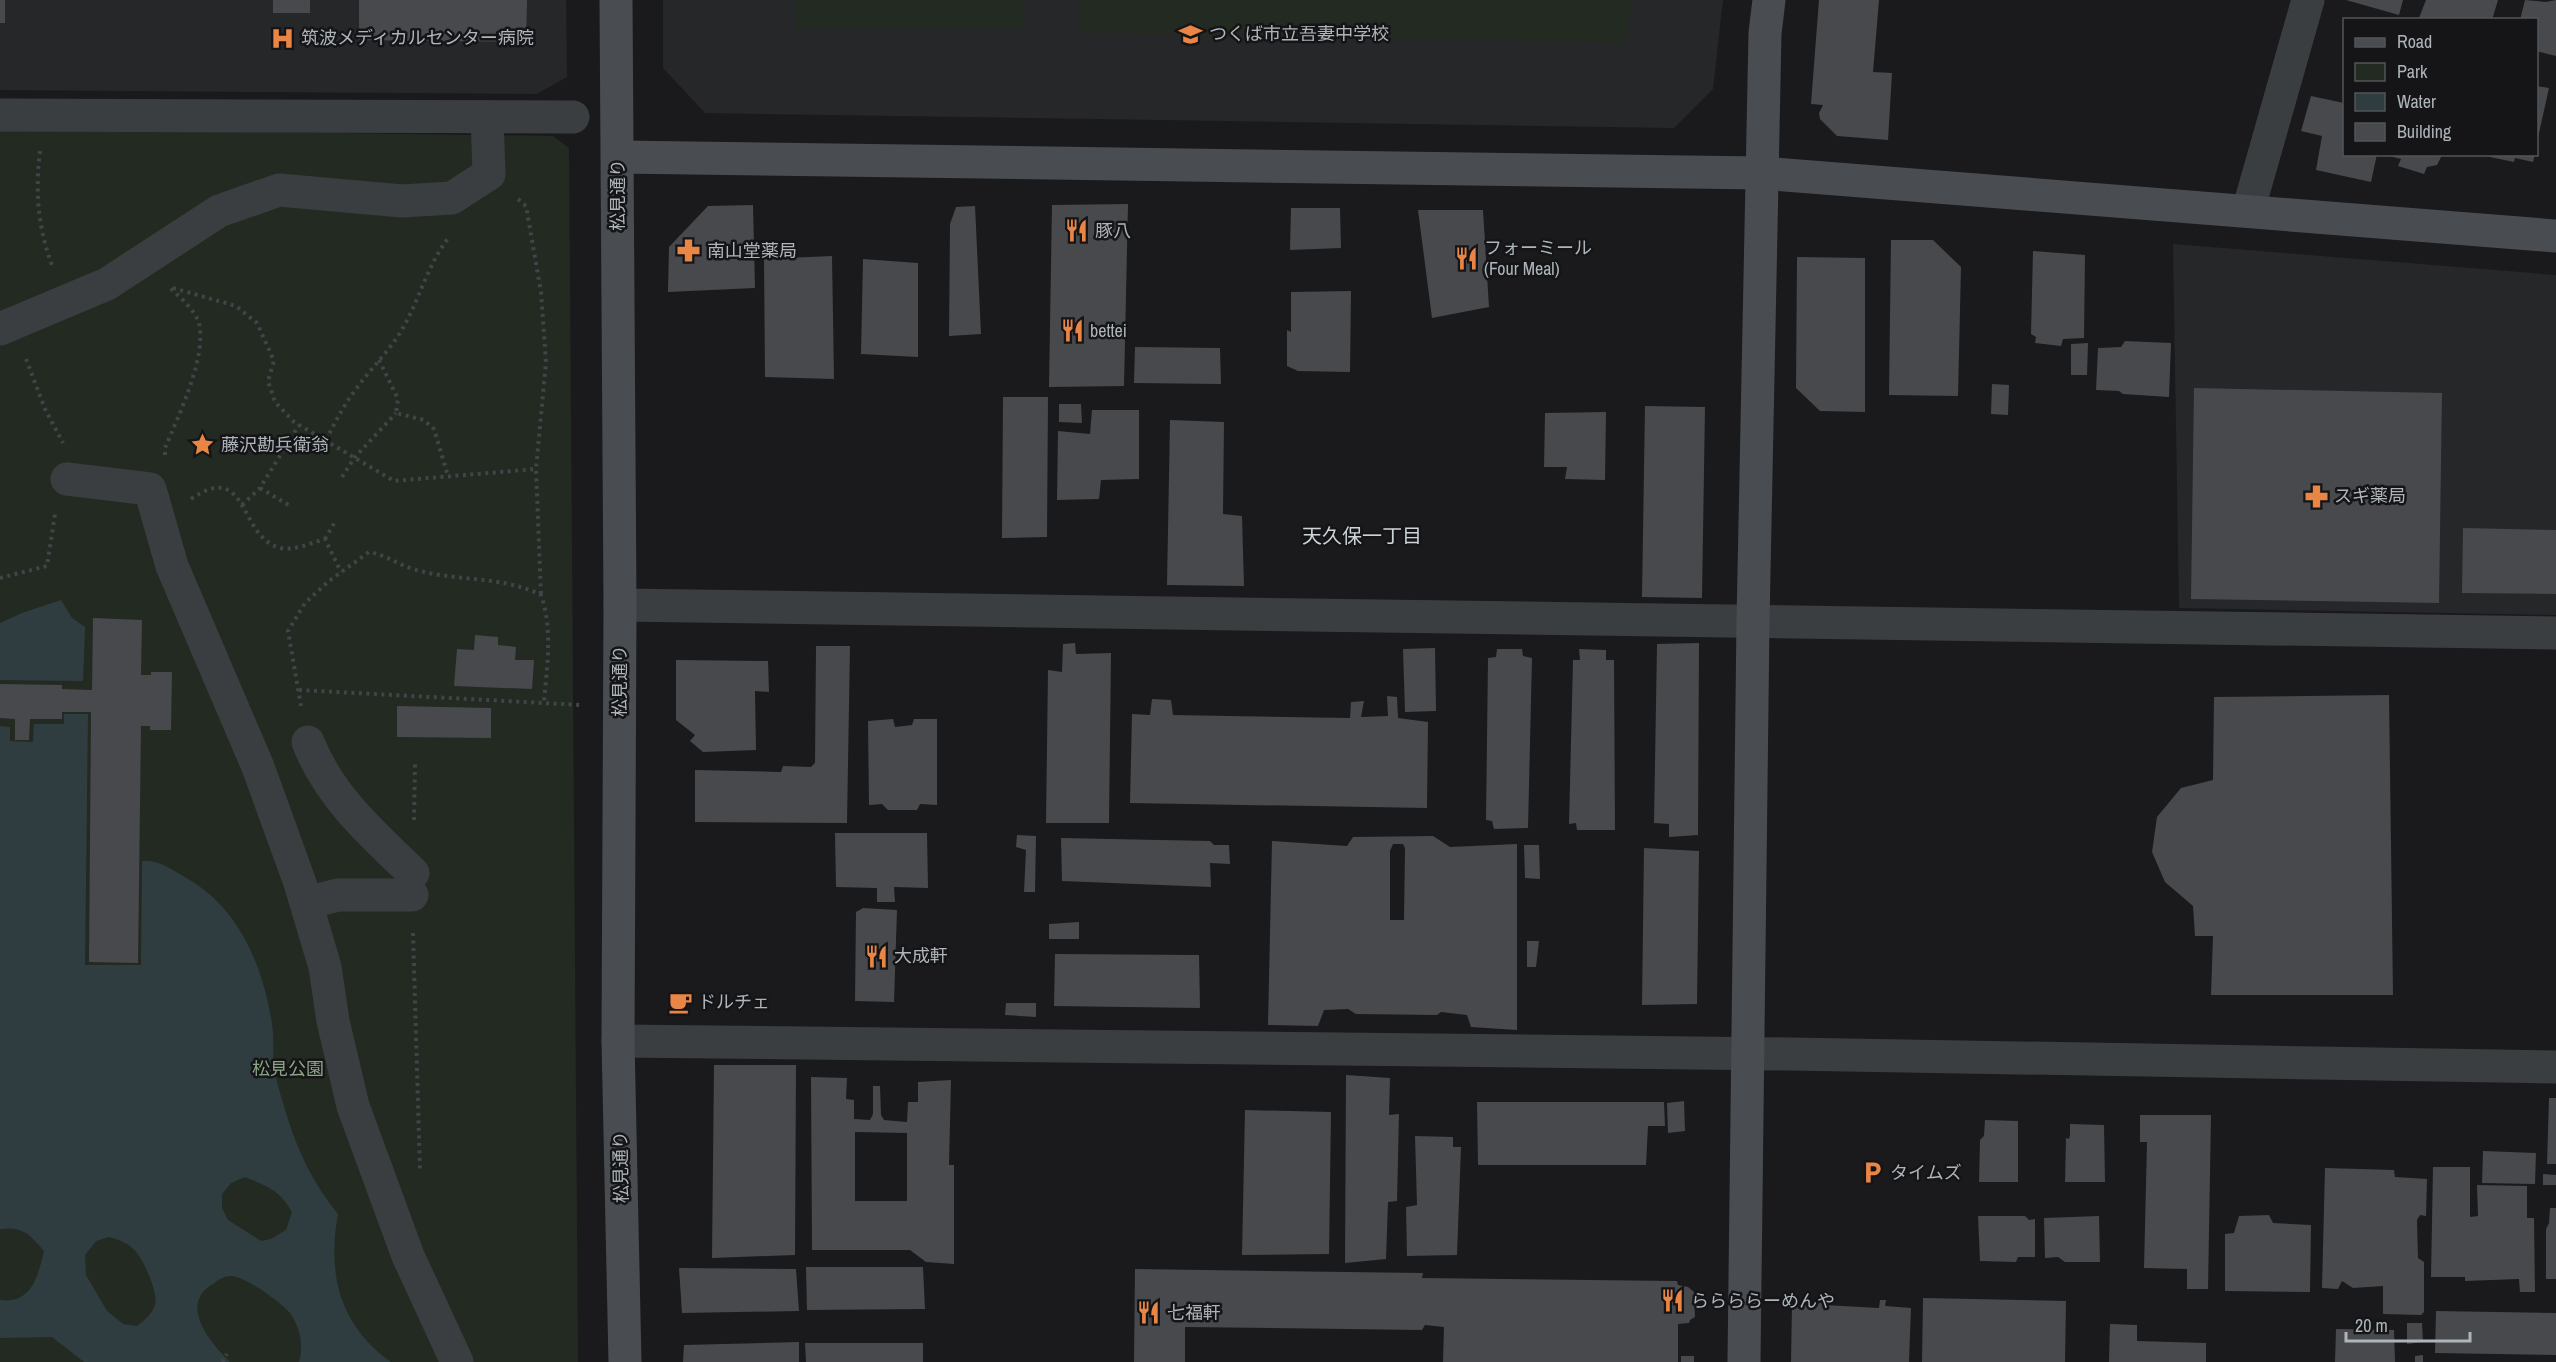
<svg xmlns="http://www.w3.org/2000/svg" width="2556" height="1362" font-family="'Archivo Narrow','Noto Sans JP',sans-serif">
<style>
.built{fill:#262729}
.green{fill:#232a22}
.water{fill:#303d40;fill-rule:evenodd}
.building{fill:#47494c;fill-rule:evenodd}
.lines{fill:none;stroke-linecap:round;stroke-linejoin:round}
.path{stroke:#414548;stroke-width:4;stroke-dasharray:3 4.5;stroke-linecap:butt}
.street{stroke:#3b3e41;stroke-width:33}
.secondary{stroke:#494d51;stroke-width:33}
.labels{text-anchor:middle;stroke-width:5;stroke-linejoin:round;paint-order:stroke}
.poi-label{font-size:18px;fill:#adb5bb;stroke:#151517;text-anchor:start}
.street-label{font-size:18px;fill:#adb5bb;stroke:#151517}
.park-label{font-size:18px;fill:#8ca585;stroke:#151517}
.neighbourhood-label{font-size:20px;fill:#ced3d7;stroke:#151517}
</style>
<rect width="100%" height="100%" fill="#1a1a1c"/>
<g class="built">
<polygon points="0,0 566,0 567,77 537,94 0,90"/>
<polygon points="663,0 1723,0 1713,89 1674,128 705,113 663,68"/>
<polygon points="2173,244 2556,275 2556,615 2179,608"/>
</g>
<g class="green">
<polygon points="795,0 1023,0 1023,28 795,27"/>
<polygon points="1078,0 1633,0 1625,43 1080,33"/>
<polygon points="0,128 553,136 569,148 578,1362 0,1362"/>
</g>
<g class="water">
<polygon points="61,600 72,618 85,627 83,681 0,680 0,623 22,613"/>
<path d="M64,714H88L85,965H141L142,861C158,859 174,871 188,879C240,909 263,967 272,1024C275,1043 271,1063 277,1082C291,1133 304,1172 338,1214C327,1273 339,1325 391,1362H299C304,1346 300,1327 290,1313C281,1302 246,1277 232,1276C224,1275 217,1281 211,1285C179,1306 211,1344 230,1362H84L52,1337L0,1338V1300C32,1304 38,1276 44,1251C30,1234 22,1226 0,1229V726L10,727V741L33,742L34,724H64ZM245,1177C267,1186 280,1190 292,1212L286,1230L271,1239L261,1241L228,1220L222,1208V1194L231,1183ZM109,1237C120,1240 129,1243 137,1253C144,1261 159,1295 155,1305C151,1315 145,1320 137,1326L123,1324L107,1311L86,1275L85,1255L96,1241Z"/>
</g>
<g class="building">
<rect x="0" y="0" width="5" height="23"/>
<rect x="273" y="0" width="37" height="13"/>
<polygon points="359,0 527,0 526,42 359,40"/>
<polygon points="1819,0 1879,0 1873,72 1892,73 1888,140 1837,136 1820,119 1819,113 1823,105 1811,104"/>
<polygon points="2346,0 2403,0 2399,15"/>
<polygon points="2426,0 2498,0 2492,20 2424,20 2419,18"/>
<polygon points="2525,0 2546,2 2556,0 2556,56 2536,51 2536,20 2520,20"/>
<polygon points="2536,86 2549,88 2537,142 2536,142"/>
<polygon points="2311,96 2344,103 2344,154 2377,154 2371,182 2316,170 2322,136 2301,131"/>
<polygon points="2381,154 2441,154 2441,157 2437,165 2427,167 2424,174 2398,166 2401,159"/>
<polygon points="2491,154 2535,154 2533,162 2515,158 2514,162 2490,157"/>
<polygon points="1128,204 1124,386 1049,387 1052,205"/>
<polygon points="753,205 755,288 668,292 669,247 708,206"/>
<polygon points="975,206 981,334 949,336 950,224 956,207"/>
<polygon points="1291,208 1340,208 1341,248 1290,250"/>
<polygon points="1418,210 1483,210 1489,307 1432,318"/>
<polygon points="1891,240 1933,240 1961,267 1958,396 1889,395"/>
<polygon points="2033,251 2085,255 2084,338 2063,339 2061,346 2035,343 2036,337 2031,334"/>
<polygon points="832,256 834,379 765,377 764,259"/>
<polygon points="1797,257 1865,258 1865,412 1820,411 1796,388"/>
<polygon points="863,259 918,263 918,357 861,354"/>
<polygon points="1351,291 1350,372 1298,371 1287,366 1287,330 1291,332 1291,292"/>
<polygon points="2125,341 2171,343 2169,397 2123,394 2119,391 2096,390 2098,348 2121,347"/>
<polygon points="2088,343 2087,375 2071,375 2071,344"/>
<polygon points="1135,347 1220,348 1221,384 1134,383"/>
<polygon points="1992,384 2009,385 2008,415 1991,414"/>
<polygon points="2194,388 2442,393 2439,603 2191,599"/>
<polygon points="1003,397 1048,397 1047,537 1002,538"/>
<polygon points="1059,404 1081,404 1082,423 1059,422"/>
<polygon points="1645,406 1705,407 1702,598 1642,597"/>
<polygon points="1092,410 1139,410 1139,479 1101,480 1099,499 1057,500 1058,431 1090,434"/>
<polygon points="1606,412 1605,480 1565,479 1567,467 1544,467 1545,413"/>
<polygon points="1170,420 1224,422 1223,514 1242,516 1244,586 1167,585"/>
<polygon points="2463,528 2556,530 2556,594 2462,593"/>
<polygon points="93,618 142,620 141,675 151,675 151,672 172,672 171,730 150,730 150,726 141,726 138,963 89,962 91,712 62,712 62,719 30,719 29,740 15,740 15,719 0,718 0,684 62,685 62,689 92,690"/>
<polygon points="475,635 498,637 498,645 516,647 515,660 534,660 532,689 454,686 457,649 474,650"/>
<polygon points="1075,643 1076,654 1111,653 1109,823 1046,823 1048,670 1062,672 1063,644"/>
<polygon points="1699,643 1698,835 1669,837 1669,824 1654,823 1657,644"/>
<polygon points="816,646 850,646 847,823 695,822 695,770 781,772 783,766 811,767 815,763"/>
<polygon points="1435,648 1436,711 1405,712 1403,649"/>
<polygon points="1497,649 1522,649 1523,656 1532,658 1528,828 1494,829 1492,821 1486,820 1488,658 1496,657"/>
<polygon points="1579,649 1606,650 1606,660 1614,660 1615,830 1577,830 1576,823 1569,824 1573,660 1580,660"/>
<polygon points="676,660 768,661 769,692 755,691 756,750 703,752 690,741 695,735 676,720"/>
<polygon points="2389,695 2393,995 2211,995 2213,936 2195,936 2193,906 2165,882 2152,852 2157,817 2181,788 2213,780 2214,697"/>
<polygon points="1387,696 1397,697 1398,718 1428,722 1427,808 1130,803 1132,714 1150,715 1152,699 1171,700 1173,715 1350,718 1351,702 1364,701 1361,717 1388,716"/>
<polygon points="397,706 491,708 491,738 397,737"/>
<polygon points="893,719 895,727 912,725 914,719 937,719 937,805 920,804 917,810 888,810 882,804 869,805 868,721"/>
<polygon points="835,833 927,833 928,888 894,887 895,902 877,902 877,888 836,887"/>
<polygon points="1017,835 1036,836 1035,892 1024,892 1026,850 1016,847"/>
<path d="M1433,836L1450,847L1517,844V1030L1471,1027L1467,1015L1441,1012L1437,1015L1356,1014L1348,1009L1324,1010L1318,1026L1268,1025L1272,841L1347,846L1353,837ZM1393,844H1403L1405,848L1404,920H1390V851Z"/>
<polygon points="1061,838 1210,841 1214,845 1229,845 1230,864 1210,863 1211,887 1062,881"/>
<polygon points="1524,845 1539,845 1540,879 1525,878"/>
<polygon points="1644,848 1699,851 1697,1004 1642,1005"/>
<polygon points="863,908 897,910 894,1002 855,1001 856,912"/>
<polygon points="1079,922 1079,939 1049,939 1049,924"/>
<polygon points="1527,941 1539,941 1536,967 1527,967"/>
<polygon points="1055,954 1199,955 1200,1008 1054,1006"/>
<polygon points="1006,1003 1036,1003 1036,1017 1005,1015"/>
<polygon points="714,1065 796,1065 795,1255 712,1258"/>
<polygon points="1346,1075 1390,1078 1389,1115 1399,1114 1397,1201 1388,1202 1386,1259 1345,1263"/>
<path d="M811,1077L847,1078L846,1099L854,1100V1119L870,1120L873,1114V1086H880L881,1115L884,1120L907,1122L908,1102H918V1082L951,1080L949,1165H954V1264L926,1262L910,1250H812ZM855,1132L907,1133V1201H855Z"/>
<polygon points="2549,1098 2556,1098 2556,1164 2547,1164"/>
<polygon points="1684,1101 1685,1131 1668,1133 1667,1103"/>
<polygon points="1477,1102 1664,1102 1665,1126 1648,1126 1646,1165 1478,1165"/>
<polygon points="1245,1110 1331,1112 1329,1254 1242,1255"/>
<polygon points="2140,1115 2211,1115 2208,1289 2187,1289 2187,1269 2144,1268 2147,1142 2140,1142"/>
<polygon points="1985,1120 2018,1121 2018,1182 1979,1182 1980,1140 1984,1136"/>
<polygon points="2070,1124 2104,1125 2105,1182 2065,1182 2066,1138 2069,1139 2070,1135"/>
<polygon points="1415,1136 1453,1137 1453,1147 1461,1147 1457,1255 1407,1256 1406,1207 1417,1205"/>
<polygon points="2483,1151 2536,1153 2535,1184 2482,1183"/>
<polygon points="2433,1167 2470,1167 2470,1217 2478,1216 2477,1185 2527,1186 2527,1218 2534,1218 2535,1292 2520,1292 2519,1279 2465,1281 2465,1277 2431,1277"/>
<polygon points="2325,1168 2394,1170 2395,1177 2427,1179 2426,1216 2420,1215 2417,1220 2418,1258 2424,1262 2424,1312 2421,1315 2383,1314 2383,1286 2353,1288 2342,1281 2338,1289 2322,1288"/>
<polygon points="2543,1174 2556,1175 2556,1185 2543,1185"/>
<polygon points="2550,1208 2556,1208 2556,1279 2546,1279 2546,1229 2549,1223"/>
<polygon points="2269,1215 2273,1223 2311,1225 2310,1292 2225,1291 2225,1234 2234,1233 2239,1216"/>
<polygon points="1978,1216 2025,1216 2029,1220 2035,1219 2035,1257 2018,1257 2016,1262 1980,1261"/>
<polygon points="2099,1216 2100,1262 2065,1262 2058,1257 2045,1258 2044,1218"/>
<polygon points="806,1267 923,1267 925,1309 807,1310"/>
<polygon points="679,1268 796,1269 799,1311 682,1313"/>
<polygon points="1135,1269 1423,1273 1422,1278 1677,1281 1678,1285 1688,1287 1694,1292 1695,1317 1690,1320 1689,1323 1678,1324 1678,1362 1443,1362 1444,1327 1425,1325 1422,1330 1185,1327 1185,1362 1134,1362"/>
<polygon points="1923,1298 2066,1301 2065,1362 1922,1362"/>
<polygon points="1817,1300 1822,1300 1824,1305 1879,1308 1880,1300 1886,1300 1885,1306 1911,1308 1909,1362 1791,1362 1792,1304 1816,1306"/>
<polygon points="2436,1311 2556,1313 2556,1355 2435,1353"/>
<polygon points="2407,1323 2422,1323 2423,1342 2407,1344"/>
<polygon points="2110,1324 2137,1325 2137,1341 2206,1343 2206,1362 2109,1362"/>
<polygon points="2336,1329 2394,1330 2395,1362 2335,1362"/>
<polygon points="799,1342 799,1362 683,1362 684,1345"/>
<polygon points="805,1343 923,1343 923,1362 806,1362"/>
<polygon points="2423,1355 2423,1362 2415,1362 2415,1356"/>
<rect x="1681" y="1356" width="13" height="6"/>
</g>
<g class="lines">
<g class="path">
<path d="M40,151C35,191 38,228 52,265"/>
<polyline points="518,199 526,206 541,292 546,362 536,469 541,595"/>
<polyline points="173,288 236,306 257,323 274,361 268,381 275,402 294,422 394,481 536,469"/>
<polyline points="26,359 45,409 63,443"/>
<polyline points="379,360 398,399 396,413 424,420 434,429 448,476"/>
<path d="M326,440C335,422 344,405 356,389C369,371 384,356 396,339C418,307 425,268 449,237"/>
<path d="M165,455V448C178,417 207,357 199,323C195,310 179,296 169,287"/>
<polyline points="342,477 355,457 396,413"/>
<polyline points="260,488 292,507"/>
<path d="M191,499C249,459 238,537 280,548C295,551 310,543 325,539L341,572"/>
<polyline points="242,505 260,488 299,425"/>
<polyline points="325,539 336,520"/>
<polyline points="0,578 47,566 55,514"/>
<polyline points="299,690 581,705"/>
<path d="M301,706L288,631L305,603L329,581L369,552C386,555 397,564 413,569C455,582 501,575 541,595C553,629 547,666 544,702"/>
<polyline points="414,820 415,763"/>
<polyline points="413,933 420,1171"/>
<polyline points="222,1362 227,1354"/>
</g>
<g class="street">
<polyline points="0,115 573,117"/>
<polyline points="2248,211 2308,0"/>
<polyline points="0,329 107,284 219,211 279,190 402,201 452,198 489,174 487,117"/>
<polyline points="67,479 150,489 172,566 258,767 300,883 325,967 333,1021 353,1106 408,1256 457,1362"/>
<polyline points="620,605 2556,633"/>
<path d="M308,742C329,796 372,834 413,873"/>
<polyline points="307,903 338,895 412,895"/>
<polyline points="618,1041 1790,1054 2556,1067"/>
</g>
<g class="secondary">
<polyline points="616,0 620,605 618,1041 625,1362"/>
<polyline points="618,157 1761,173 2556,236"/>
<polyline points="1744,1362 1753,621 1765,33 1769,0"/>
</g>
</g>
<defs>
<symbol id="school-bare" viewBox="-9 -9 18 18"><path d="M0-5L7-2L0 1L-7-2ZM-4 1L0 2.5L4 1V4Q0 6-4 4Z" fill="#e98545" stroke="#151517" stroke-width="2.5" paint-order="stroke"/></symbol>
<symbol id="hospital-bare" viewBox="-9 -9 18 18"><path d="M-5-5h3v3.5h4V-5h3V5h-3V1.5h-4V5h-3Z" fill="#e98545" stroke="#151517" stroke-width="2.5" paint-order="stroke"/></symbol>
<symbol id="restaurant-bare" viewBox="-9 -9 18 18"><path d="M-5-6h1v4h1v-4h1v4h1v-4h1v5L-1.5 .5V6h-2V.5L-5-1ZM5-6V6H3V1.5H1.5Q1.5-4 5-6Z" fill="#e98545" stroke="#151517" stroke-width="2.5" paint-order="stroke"/></symbol>
<symbol id="pharmacy-bare" viewBox="-9 -9 18 18"><path d="M-2-6h4v4h4v4h-4v4h-4v-4h-4v-4h4Z" fill="#e98545" stroke="#151517" stroke-width="2.5" paint-order="stroke"/></symbol>
<symbol id="sight-bare" viewBox="-9 -9 18 18"><path d="M0-6L1.8-2.2L6-1.7L2.9 1.2L3.7 5.4L0 3.3L-3.7 5.4L-2.9 1.2L-6-1.7L-1.8-2.2Z" fill="#e98545" stroke="#151517" stroke-width="2.5" paint-order="stroke"/></symbol>
<symbol id="cafe-bare" viewBox="-9 -9 18 18"><path d="M-5.5-4.5H6V0H3Q3 3.5 0 3.5H-2.5Q-5.5 3.5-5.5 0ZM3-3.2v2h1.7v-2ZM-6 4.5H4V6H-6Z" fill="#e98545" stroke="#151517" stroke-width="2.5" paint-order="stroke"/></symbol>
<symbol id="parking-bare" viewBox="-9 -9 18 18"><path d="M-3.5-5.5H1a3.5 3.5 0 0 1 0 7H-1V5.5H-3.5ZM-1-3.4V-.6H.8a1.4 1.4 0 0 0 0-2.8Z" fill="#e98545" stroke="#151517" stroke-width="2.5" paint-order="stroke"/></symbol>
</defs>
<g fill-rule="evenodd">
<use href="#school-bare" x="1174" y="18" width="33" height="33"/>
<use href="#hospital-bare" x="266" y="22" width="33" height="33"/>
<use href="#restaurant-bare" x="1060" y="214" width="33" height="33"/>
<use href="#pharmacy-bare" x="672" y="234" width="33" height="33"/>
<use href="#restaurant-bare" x="1450" y="242" width="33" height="33"/>
<use href="#restaurant-bare" x="1056" y="314" width="33" height="33"/>
<use href="#sight-bare" x="186" y="428" width="33" height="33"/>
<use href="#pharmacy-bare" x="2300" y="480" width="33" height="33"/>
<use href="#restaurant-bare" x="860" y="940" width="33" height="33"/>
<use href="#cafe-bare" x="664" y="986" width="33" height="33"/>
<use href="#parking-bare" x="1856" y="1156" width="33" height="33"/>
<use href="#restaurant-bare" x="1656" y="1284" width="33" height="33"/>
<use href="#restaurant-bare" x="1132" y="1296" width="33" height="33"/>
</g>
<g class="labels">
<g class="poi-label">
<text x="1209" y="40">つくば市立吾妻中学校</text>
<text x="301" y="44">筑波メディカルセンター病院</text>
<text x="1095" y="237">豚八</text>
<text x="1484" y="254">フォーミール<tspan x="1484" dy="21">(Four Meal)</tspan></text>
<text x="707" y="257">南山堂薬局</text>
<text x="1090" y="337">bettei</text>
<text x="221" y="451">藤沢勘兵衛翁</text>
<text x="2334" y="502">スギ薬局</text>
<text x="894" y="962">大成軒</text>
<text x="698" y="1008">ドルチェ</text>
<text x="1890" y="1179">タイムズ</text>
<text x="1691" y="1307">ららららーめんや</text>
<text x="1167" y="1319">七福軒</text>
</g>
<g class="street-label">
<text transform="translate(618 195) rotate(-90)" y="6">松見通り</text>
<text transform="translate(620 681) rotate(-90)" y="6">松見通り</text>
<text transform="translate(621 1167) rotate(-91)" y="6">松見通り</text>
</g>
<g class="park-label">
<text x="288" y="1075">松見公園</text>
</g>
<g class="neighbourhood-label">
<text x="1362" y="543">天久保一丁目</text>
</g>
</g>
<rect x="2343" y="18" width="195" height="138" fill="#151517" stroke="#525559" stroke-width="1.5"/>
<rect x="2355" y="38" width="30" height="9" fill="#494d51" stroke="#525559" stroke-width="1.5"/>
<text x="2397" y="48" font-size="18" fill="#adb5bb">Road</text>
<rect x="2355" y="63" width="30" height="18" fill="#232a22" stroke="#525559" stroke-width="1.5"/>
<text x="2397" y="78" font-size="18" fill="#adb5bb">Park</text>
<rect x="2355" y="93" width="30" height="18" fill="#303d40" stroke="#525559" stroke-width="1.5"/>
<text x="2397" y="108" font-size="18" fill="#adb5bb">Water</text>
<rect x="2355" y="123" width="30" height="18" fill="#47494c" stroke="#525559" stroke-width="1.5"/>
<text x="2397" y="138" font-size="18" fill="#adb5bb">Building</text>
<path d="M2346 1332v9h124v-9" fill="none" stroke="#adb5bb" stroke-width="3"/>
<text x="2355" y="1332" font-size="18" fill="#adb5bb" stroke="#151517" stroke-width="4.5" paint-order="stroke">20 m</text>
</svg>
